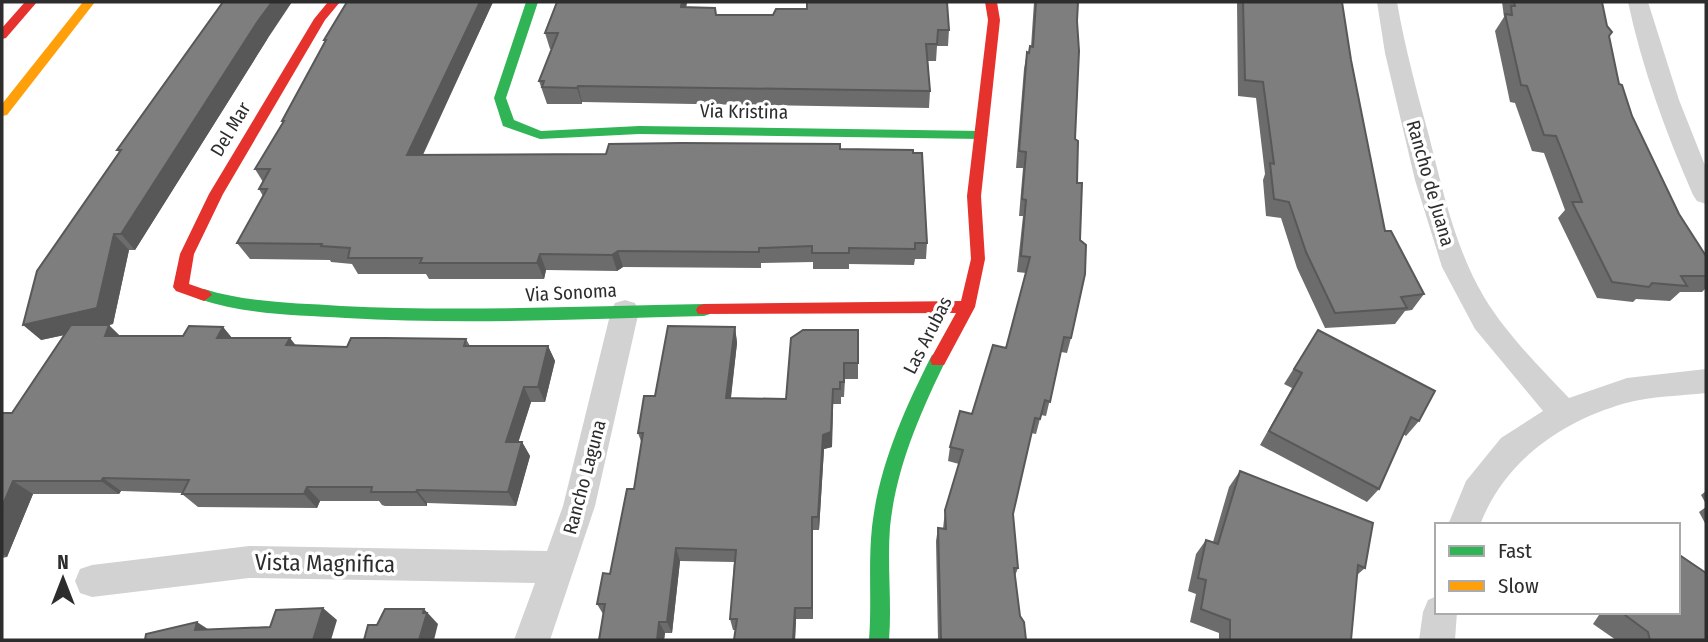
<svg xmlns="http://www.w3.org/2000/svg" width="1708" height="642" font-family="'Fira Sans Condensed',sans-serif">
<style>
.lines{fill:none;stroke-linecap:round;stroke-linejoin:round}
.street{fill:#d2d2d2;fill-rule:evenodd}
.fast{fill:#30b455;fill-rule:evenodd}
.slow{fill:#ff9f0a;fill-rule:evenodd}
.jam{fill:#e5322d;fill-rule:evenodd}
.wall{fill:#6c6c6c}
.shaded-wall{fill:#585858}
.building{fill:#7e7e7e;stroke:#585858;stroke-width:2}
.labels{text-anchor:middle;stroke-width:7;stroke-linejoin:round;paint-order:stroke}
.street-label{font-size:19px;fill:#2d2d2d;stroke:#fff}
.near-street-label{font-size:23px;fill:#2d2d2d;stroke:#fff}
</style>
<rect width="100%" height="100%" fill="#fff"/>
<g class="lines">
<g class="street">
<path d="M1377,2H1397C1405,48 1417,92 1429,136C1443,191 1455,248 1484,297C1507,335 1539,366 1569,398L1627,378L1706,369V393C1681,396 1651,396 1626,403C1562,421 1504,461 1480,525H1448L1466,481L1501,438L1543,411L1475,329L1442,267L1415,180L1385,53Z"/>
<path d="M1628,2H1648L1679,100L1706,168V204L1697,201L1693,195C1666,133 1642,68 1628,2Z"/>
<polygon points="625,300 635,303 639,311 595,506 550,640 514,640 535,583 249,578 92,597 80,593 75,581 80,569 92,565 249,546 547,551 563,506 611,311 615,303"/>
<polygon points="1437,596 1437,612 1457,612 1455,640 1419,640 1423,612 1428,600"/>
</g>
<g class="fast">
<polygon points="526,2 538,2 506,98 514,120 541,131 639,126 981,131 988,135 981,139 639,134 540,139 503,126 494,98"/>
<path d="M204,289C249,303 295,303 341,306C462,312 583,306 704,304L710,306L712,310L710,314L704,316C585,319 465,325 346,318C296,315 247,315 199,299L196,295L199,291Z"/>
<path d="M938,353L944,355L946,360C920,413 896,468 890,527C887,565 892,602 889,640H869C872,603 868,565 872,527C879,466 904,410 932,355Z"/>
</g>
<polygon class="slow" points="83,2 95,2 7,115 2,116 2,104"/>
<g class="jam">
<polygon points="25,2 37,2 6,38 2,39 2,28"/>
<polygon points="328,2 340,2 325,20 223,194 194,254 189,284 209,291 212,295 204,301 176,291 173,287 180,254 209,194 314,19"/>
<polygon points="985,2 997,2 1000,20 981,196 985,259 975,307 944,365 932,365 930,360 956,313 698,314 696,310 698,306 704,304 961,301 971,259 967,196 988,20"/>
</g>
</g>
<g class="wall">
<polygon points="493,2 423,155 606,154 840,149 927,243 926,259 915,259 914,265 849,264 849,269 813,269 813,262 761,263 761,268 623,267 617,271 546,270 544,279 429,279 426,274 358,274 352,264 331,262 330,260 250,259 237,243 263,196 259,189 263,182 255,169 283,123 282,121 325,42 324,40"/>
<polygon points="687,2 686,8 716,15 949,30 948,46 937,46 936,61 928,61 930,91 929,108 582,102 582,104 547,104 539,81 552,49 550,49 545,33"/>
<polygon points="1034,2 1078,2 1071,338 1067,353 1061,352 1046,416 1041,415 1036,434 1031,433 1013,514 1018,568 1015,576 1020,616 1026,640 938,640 936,541 938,528 943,529 945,510 959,464 948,461 950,447 972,414 1006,348 1026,273 1017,272 1023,216 1019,216 1023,168 1016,168 1024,69 1027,52 1029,53 1031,47"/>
<polygon points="1237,2 1342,2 1351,60 1385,231 1424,294 1412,310 1405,311 1395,324 1325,328 1297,268 1281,218 1266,216 1263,180 1265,174 1256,98 1238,96"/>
<polygon points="1502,2 1602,2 1619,84 1632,116 1679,214 1706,256 1706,288 1702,292 1680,292 1670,301 1636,299 1633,302 1597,298 1558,218 1565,210 1544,153 1532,151 1515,103 1510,102 1495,31 1504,17"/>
<polygon points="268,38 135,250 129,250 113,324 108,325 120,336 183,336 223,327 232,338 295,345 347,347 466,339 470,346 548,346 555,361 545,402 531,402 518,442 522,442 530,456 516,506 427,503 427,506 385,506 382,505 379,501 320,501 317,508 198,507 182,494 182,493 121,491 119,494 33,494 7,557 2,558 2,413 12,413 65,335 41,340 119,152 117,150"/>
<polygon points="735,327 737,343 731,398 786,399 858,330 858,379 845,379 844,397 841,397 841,404 833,404 832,447 824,449 819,530 813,530 813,619 796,619 795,640 734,640 736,630 733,630 730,619 734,562 680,561 672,633 665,633 664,640 599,640 603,614 597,604 610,574 634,489 642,444 638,433 655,396"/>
<polygon points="1318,330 1419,421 1406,436 1403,434 1379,489 1367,502 1260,445 1292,388 1284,384"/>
<polygon points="1240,471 1365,568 1357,575 1351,640 1219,640 1219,633 1190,622 1196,594 1188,591 1196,554 1206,540 1213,542 1229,487"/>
<polygon points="1706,491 1706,504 1701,495"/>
<polygon points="1706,507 1706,525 1699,512"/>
<polygon points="1601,612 1678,612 1706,640 1616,640 1593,624"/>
</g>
<g class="shaded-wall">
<polygon points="272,2 292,2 268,38 135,250 121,234 258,21"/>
<polygon points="480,2 493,2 415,171 407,155"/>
<polygon points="682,2 687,2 683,24 681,7"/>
<polygon points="578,86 582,102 582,104 577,88"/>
<polygon points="114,234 129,250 113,324 41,340 23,325"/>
<polygon points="618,251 623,267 617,271 612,255"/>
<polygon points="540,254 546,270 544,279 537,263"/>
<polygon points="109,325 124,340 105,336"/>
<polygon points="223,327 236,343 217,338"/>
<polygon points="735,327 737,343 729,412 726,398"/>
<polygon points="290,338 302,353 286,345"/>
<polygon points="548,346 555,361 545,402 538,387"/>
<polygon points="524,387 531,402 514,456 506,442"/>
<polygon points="833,389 832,447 824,449 819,530 818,517 823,435"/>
<polygon points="522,442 530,456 516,506 508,492"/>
<polygon points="103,478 121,491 119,494 101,481"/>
<polygon points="13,481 33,494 7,557 2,553 2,507"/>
<polygon points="307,487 320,501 317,508 304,494"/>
<polygon points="417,490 427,503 427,506 416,492"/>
<polygon points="812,517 813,530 813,619 812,608"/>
<polygon points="676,548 680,561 672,633 667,622"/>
<polygon points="323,608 337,620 331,640 313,640"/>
<polygon points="795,608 796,619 795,640 793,640"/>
<polygon points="424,609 438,624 434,640 419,640"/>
<polygon points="197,622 214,633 195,630"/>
<polygon points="659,622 665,633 664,640 657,640"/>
</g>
<g class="building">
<polygon points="223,2 272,2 258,21 121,234 114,234 97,308 23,325 37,271 121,150 117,150"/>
<polygon points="347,2 480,2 407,155 606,154 609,144 681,143 840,144 840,149 913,150 913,153 922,153 927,243 915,243 915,249 849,248 849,253 812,253 812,246 759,248 759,252 618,251 612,255 540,254 537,263 420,263 422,258 348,258 350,248 321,246 322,244 237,243 267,189 259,189 270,169 255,169 284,121 282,121 326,40 324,40"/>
<polygon points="557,2 682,2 681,7 715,8 716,15 773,15 776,9 807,9 807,2 947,2 949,30 938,30 937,44 926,44 930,91 578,86 577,88 542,87 544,81 539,81 558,33 545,33"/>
<polygon points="1036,2 1078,2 1077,21 1079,51 1075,139 1078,141 1077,183 1082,183 1080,240 1086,245 1085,274 1071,338 1064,337 1050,402 1045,400 1040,419 1035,418 1013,514 1018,568 1014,568 1020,616 1024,622 1026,640 941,640 938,528 946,529 945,510 963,450 950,447 960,411 972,414 993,345 1006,348 1030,257 1021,256 1026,200 1022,199 1026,152 1019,151 1027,52 1029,53 1030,46 1033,47"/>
<polygon points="1243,2 1342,2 1351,60 1385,231 1391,231 1424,294 1401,297 1407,308 1335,313 1306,252 1289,202 1274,199 1270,163 1274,164 1263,82 1245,80"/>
<polygon points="1514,2 1602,2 1607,26 1612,32 1609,36 1619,84 1622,85 1632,116 1679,214 1706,256 1706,276 1681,276 1687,286 1652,283 1649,287 1612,282 1572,202 1582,202 1556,136 1544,135 1527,86 1521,85 1505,14 1512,15 1511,6 1515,6"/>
<polygon points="71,325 109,325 105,336 183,336 189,326 223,327 217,338 290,338 286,345 347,347 351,338 385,338 466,339 464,346 548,346 538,387 524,387 506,442 522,442 508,492 417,490 416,492 371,492 372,487 307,487 304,494 182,494 189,480 103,478 101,481 13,481 2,507 2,413 12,413"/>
<polygon points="668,326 735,327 726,398 786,399 791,338 803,330 858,330 858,363 844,363 844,382 840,382 840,389 833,389 831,432 823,435 818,517 812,517 812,608 795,608 793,640 734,640 737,619 730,619 736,550 676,548 667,622 659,622 657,640 599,640 605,604 597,604 603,573 610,574 627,489 634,489 643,433 638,433 644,396 655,396"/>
<polygon points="1318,330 1435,391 1419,421 1411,417 1379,489 1269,431 1302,373 1294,369"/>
<polygon points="1240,471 1373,523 1365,568 1358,565 1351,640 1230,640 1230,620 1201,609 1206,580 1198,578 1206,540 1218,544"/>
<polygon points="1678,554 1706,573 1706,640 1650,640 1648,632 1621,612 1678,612"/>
<polygon points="323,608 313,640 145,640 146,634 197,622 195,630 270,627 276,610"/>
<polygon points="385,609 424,609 423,613 427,613 419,640 364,640 368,625 377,625"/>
</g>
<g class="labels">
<g class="street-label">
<text transform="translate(744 111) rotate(1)" y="7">Via Kristina</text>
<text transform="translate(230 129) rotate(-59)" y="7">Del Mar</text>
<text transform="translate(1431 183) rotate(74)" y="7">Rancho de Juana</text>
<text transform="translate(571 292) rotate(-3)" y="7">Via Sonoma</text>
<text transform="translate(927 335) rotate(-63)" y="7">Las Arubas</text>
<text transform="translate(584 477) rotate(-75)" y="7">Rancho Laguna</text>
</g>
<g class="near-street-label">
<text transform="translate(325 563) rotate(1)" y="8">Vista Magnifica</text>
</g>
</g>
<rect width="1708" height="642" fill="none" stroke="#2d2d2d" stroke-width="7"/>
<rect x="1435" y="523" width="245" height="91" fill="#ffffff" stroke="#ababab" stroke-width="2"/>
<rect x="1449" y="546" width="35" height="10" fill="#30b455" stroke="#ababab" stroke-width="2"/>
<text x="1498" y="558" font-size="21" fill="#2d2d2d">Fast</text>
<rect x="1449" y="581" width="35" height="10" fill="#ff9f0a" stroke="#ababab" stroke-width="2"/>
<text x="1498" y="593" font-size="21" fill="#2d2d2d">Slow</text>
<g transform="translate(63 579)" stroke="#ffffff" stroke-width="5" paint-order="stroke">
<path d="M0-5L12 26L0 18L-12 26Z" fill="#2d2d2d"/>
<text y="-10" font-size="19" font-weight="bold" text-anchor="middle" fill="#2d2d2d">N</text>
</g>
</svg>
